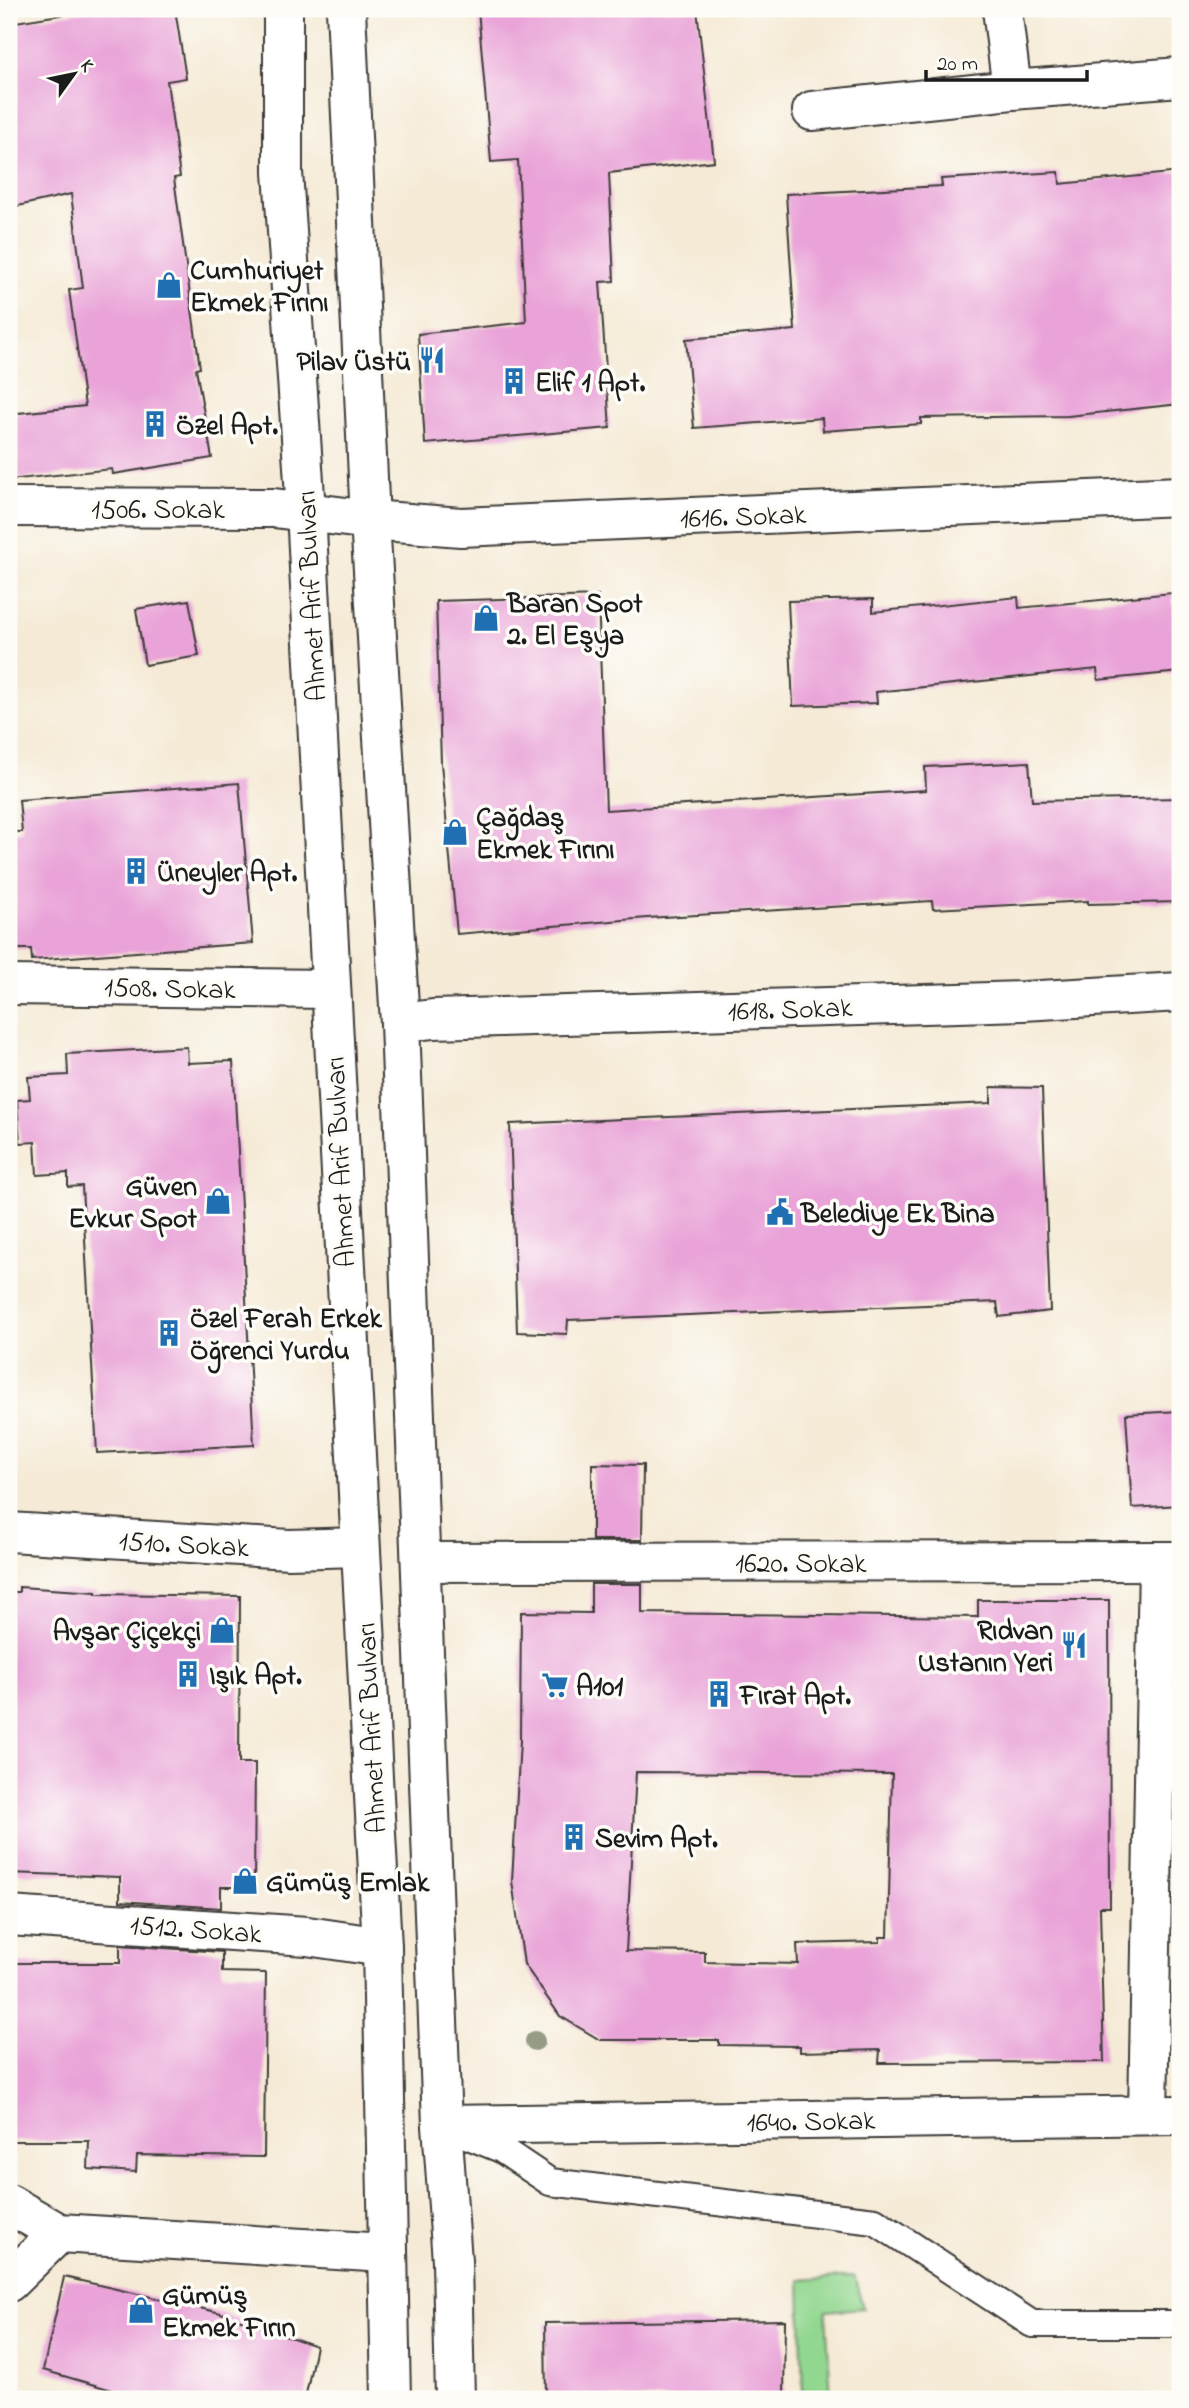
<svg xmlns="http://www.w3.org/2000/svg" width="1189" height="2408" font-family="'Indie Flower',sans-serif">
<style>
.green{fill:#92d790;stroke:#577a56;stroke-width:2}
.building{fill:#e9a3d8;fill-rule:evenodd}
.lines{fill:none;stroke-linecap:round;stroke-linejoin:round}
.service-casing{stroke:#3d3b38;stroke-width:30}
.minor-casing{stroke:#3d3b38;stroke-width:42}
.primary-casing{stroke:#3d3b38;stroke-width:42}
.service{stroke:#fff;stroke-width:26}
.minor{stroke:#fff;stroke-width:38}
.primary{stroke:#fff;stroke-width:38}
.tree{fill:#949c86}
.labels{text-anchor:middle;stroke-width:7;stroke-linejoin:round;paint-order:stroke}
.poi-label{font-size:28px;font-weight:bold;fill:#1c1c1c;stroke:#fdfcf7;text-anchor:start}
.street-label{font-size:28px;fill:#1c1c1c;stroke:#fdfcf7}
</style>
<rect width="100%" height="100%" fill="#fdfcf7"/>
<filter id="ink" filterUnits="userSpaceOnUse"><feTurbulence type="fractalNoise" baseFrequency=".0143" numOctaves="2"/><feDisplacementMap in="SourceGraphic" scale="14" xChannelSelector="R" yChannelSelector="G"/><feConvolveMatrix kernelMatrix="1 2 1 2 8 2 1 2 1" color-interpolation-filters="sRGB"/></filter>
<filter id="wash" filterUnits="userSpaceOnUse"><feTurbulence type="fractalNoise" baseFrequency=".00686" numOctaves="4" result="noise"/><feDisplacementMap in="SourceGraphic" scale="28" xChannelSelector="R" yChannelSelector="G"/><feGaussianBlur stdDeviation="1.57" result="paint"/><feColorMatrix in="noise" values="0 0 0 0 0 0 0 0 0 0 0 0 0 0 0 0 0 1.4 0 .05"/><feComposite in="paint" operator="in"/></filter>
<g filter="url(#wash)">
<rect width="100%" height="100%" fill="#f5ead6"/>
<polygon class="green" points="854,2276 863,2308 826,2311 831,2399 803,2399 800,2280"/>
<g id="blocks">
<g class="building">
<polygon points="98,9 175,9 186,78 167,81 180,177 174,178 200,368 196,369 212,458 113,474 112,469 9,480 9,414 85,406 69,290 83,288 71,194 9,208 9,23"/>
<polygon points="478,9 697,9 714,161 609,173 614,281 600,282 610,428 425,444 418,334 526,322 518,160 491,162"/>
<polygon points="1059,172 1060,184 1180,172 1180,404 1068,416 921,418 921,424 823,431 822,418 694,428 686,339 795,330 786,194 942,186 941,179"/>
<polygon points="1172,593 1180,672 1098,680 1097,669 876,692 877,703 793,706 788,601 873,599 873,612 1018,597 1019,608"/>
<polygon points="598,596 606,810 926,790 925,767 1029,762 1032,801 1180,798 1180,902 1088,904 1088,901 933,909 932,901 647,918 457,934 441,763 436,601"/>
<polygon points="189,600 199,656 145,665 136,609"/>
<polygon points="239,783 253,943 32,960 31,949 9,949 9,832 22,832 19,800"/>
<polygon points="187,1047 188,1063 233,1061 254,1445 97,1453 82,1186 68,1187 68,1173 37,1175 35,1142 20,1143 17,1100 30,1099 28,1077 68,1075 67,1054"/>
<polygon points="991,1087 1042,1088 1050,1311 999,1317 997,1302 568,1320 567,1334 517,1332 510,1124 991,1103"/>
<polygon points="1180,1411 1180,1505 1132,1508 1126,1414"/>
<polygon points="592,1464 643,1465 642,1540 592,1540"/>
<path d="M591,1584H642V1613L978,1617V1600H1109L1110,1907H1100L1104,2062L879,2063L880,2050L800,2052V2046L719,2045V2040H600L560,2016L524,1964L512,1881L520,1741L521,1612L591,1613ZM636,1772L892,1774L888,1937H880V1942L797,1944L798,1964L705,1962V1952L626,1951Z"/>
<polygon points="19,1587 96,1592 96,1594 240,1596 239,1763 255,1763 254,1887 221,1887 221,1908 120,1901 120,1877 9,1873 9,1592 19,1592"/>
<polygon points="120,1945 222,1952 222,1972 266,1973 264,2157 137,2155 136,2172 88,2169 89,2141 9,2141 9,1963 120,1963"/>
<polygon points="64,2277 221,2313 316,2346 305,2399 143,2399 43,2370"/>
<polygon points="785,2320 784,2399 546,2399 545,2323"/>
</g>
</g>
</g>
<g filter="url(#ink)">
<use href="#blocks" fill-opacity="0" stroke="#3d3b38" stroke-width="2"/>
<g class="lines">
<defs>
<polyline id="service" points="454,2130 501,2149 550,2182 875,2221 1032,2324 1180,2324"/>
<g id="minor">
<polyline points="1002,9 1012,90 1180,77"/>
<polyline points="812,111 1012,90"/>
<polyline points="9,507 274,508 370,520 461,527 1180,496"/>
<polyline points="9,985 330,989"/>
<polyline points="400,1023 433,1019 1023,1001 1180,992"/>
<polyline points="9,1532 289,1549 360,1547"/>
<polyline points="423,1562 1180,1561"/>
<polyline points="9,1916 307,1936 382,1947"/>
<polyline points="1148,2114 1158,1561"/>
<polyline points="442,2125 1180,2115"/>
<polyline points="9,2204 59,2233 386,2253"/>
<polyline points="9,2282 59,2233"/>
</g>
<g id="primary">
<polyline points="283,9 283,172 306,511 382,1947 391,2399"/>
<polyline points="346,9 370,520 400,1023 442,2125 452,2261 455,2399"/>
</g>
</defs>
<use href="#service" class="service-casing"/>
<use href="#minor" class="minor-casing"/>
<use href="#primary" class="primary-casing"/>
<use href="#service" class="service"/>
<use href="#minor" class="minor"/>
<use href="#primary" class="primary"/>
</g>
<circle class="tree" cx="535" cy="2041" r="10"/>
</g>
<defs>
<symbol id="shop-bare" viewBox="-9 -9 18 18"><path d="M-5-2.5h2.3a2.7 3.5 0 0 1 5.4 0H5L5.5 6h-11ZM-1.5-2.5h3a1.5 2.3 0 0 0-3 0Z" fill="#1f6fb2" stroke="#fdfcf7" stroke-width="2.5" paint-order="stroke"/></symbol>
<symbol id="restaurant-bare" viewBox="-9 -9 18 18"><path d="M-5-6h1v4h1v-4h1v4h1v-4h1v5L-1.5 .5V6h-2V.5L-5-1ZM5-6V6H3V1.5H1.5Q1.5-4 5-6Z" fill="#1f6fb2" stroke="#fdfcf7" stroke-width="2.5" paint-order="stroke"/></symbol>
<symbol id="building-bare" viewBox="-9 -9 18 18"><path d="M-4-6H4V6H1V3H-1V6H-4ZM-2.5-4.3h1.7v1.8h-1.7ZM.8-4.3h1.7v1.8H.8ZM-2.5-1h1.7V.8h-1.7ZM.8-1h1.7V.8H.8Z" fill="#1f6fb2" stroke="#fdfcf7" stroke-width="2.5" paint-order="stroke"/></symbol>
<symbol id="civic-bare" viewBox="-9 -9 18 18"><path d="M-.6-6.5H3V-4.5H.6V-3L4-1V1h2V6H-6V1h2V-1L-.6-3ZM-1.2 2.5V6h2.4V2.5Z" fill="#1f6fb2" stroke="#fdfcf7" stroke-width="2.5" paint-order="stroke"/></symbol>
<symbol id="supermarket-bare" viewBox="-9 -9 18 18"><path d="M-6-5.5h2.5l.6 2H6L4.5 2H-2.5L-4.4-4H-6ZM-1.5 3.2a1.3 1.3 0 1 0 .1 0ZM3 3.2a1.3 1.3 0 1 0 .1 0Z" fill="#1f6fb2" stroke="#fdfcf7" stroke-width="2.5" paint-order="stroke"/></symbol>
</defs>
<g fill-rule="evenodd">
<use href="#shop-bare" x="150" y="266" width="38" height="38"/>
<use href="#restaurant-bare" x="413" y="341" width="38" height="38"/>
<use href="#building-bare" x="495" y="362" width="38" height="38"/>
<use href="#building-bare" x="136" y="405" width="38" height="38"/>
<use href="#shop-bare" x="467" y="599" width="38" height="38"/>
<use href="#shop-bare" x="436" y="813" width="38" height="38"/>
<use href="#building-bare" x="117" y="852" width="38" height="38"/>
<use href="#shop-bare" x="199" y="1182" width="38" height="38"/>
<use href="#civic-bare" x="761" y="1193" width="38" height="38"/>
<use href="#building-bare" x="150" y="1314" width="38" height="38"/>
<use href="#shop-bare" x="203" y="1611" width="38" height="38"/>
<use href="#restaurant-bare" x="1055" y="1626" width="38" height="38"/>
<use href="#building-bare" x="169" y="1655" width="38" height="38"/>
<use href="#supermarket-bare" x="536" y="1666" width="38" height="38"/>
<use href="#building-bare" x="700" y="1675" width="38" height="38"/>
<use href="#building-bare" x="555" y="1818" width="38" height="38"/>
<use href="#shop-bare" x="226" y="1862" width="38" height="38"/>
<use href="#shop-bare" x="122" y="2291" width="38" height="38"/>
</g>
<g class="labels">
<g class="poi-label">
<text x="190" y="279">Cumhuriyet<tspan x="190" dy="32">Ekmek Fırını</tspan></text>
<text x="411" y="370" text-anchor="end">Pilav Üstü</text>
<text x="535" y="391">Elif 1 Apt.</text>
<text x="176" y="434">Özel Apt.</text>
<text x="507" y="612">Baran Spot<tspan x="507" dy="32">2. El Eşya</tspan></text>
<text x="476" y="826">Çağdaş<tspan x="476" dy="32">Ekmek Fırını</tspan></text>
<text x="157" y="881">Üneyler Apt.</text>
<text x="197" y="1195" text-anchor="end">Güven<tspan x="197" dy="32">Evkur Spot</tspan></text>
<text x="801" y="1222">Belediye Ek Bina</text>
<text x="190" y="1327">Özel Ferah Erkek<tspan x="190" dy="32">Öğrenci Yurdu</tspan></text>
<text x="1053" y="1639" text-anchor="end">Rıdvan<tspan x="1053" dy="32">Ustanın Yeri</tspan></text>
<text x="201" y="1640" text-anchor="end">Avşar Çiçekçi</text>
<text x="209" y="1684">Işık Apt.</text>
<text x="576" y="1695">A101</text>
<text x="740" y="1704">Fırat Apt.</text>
<text x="595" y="1847">Sevim Apt.</text>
<text x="266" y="1891">Gümüş Emlak</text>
<text x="162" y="2304">Gümüş<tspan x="162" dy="32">Ekmek Fırın</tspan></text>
</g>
<g class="street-label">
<text x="158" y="518">1506. Sokak</text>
<text transform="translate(743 515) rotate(-2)" y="10">1616. Sokak</text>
<text transform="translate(310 596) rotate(-93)" y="10">Ahmet Arif Bulvarı</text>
<text transform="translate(170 987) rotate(1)" y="10">1508. Sokak</text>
<text transform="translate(790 1008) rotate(-2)" y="10">1618. Sokak</text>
<text transform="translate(339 1162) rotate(-93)" y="10">Ahmet Arif Bulvarı</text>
<text transform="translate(184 1543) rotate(3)" y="10">1510. Sokak</text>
<text x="801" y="1572">1620. Sokak</text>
<text transform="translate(370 1728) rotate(-93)" y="10">Ahmet Arif Bulvarı</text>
<text transform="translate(196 1928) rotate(4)" y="10">1512. Sokak</text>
<text transform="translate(811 2120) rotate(-1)" y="10">1640. Sokak</text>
</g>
</g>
<rect width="1189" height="2408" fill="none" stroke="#fdfcf7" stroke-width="35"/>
<g transform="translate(74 74) rotate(57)" stroke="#fdfcf7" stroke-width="5" paint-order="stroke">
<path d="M0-5L12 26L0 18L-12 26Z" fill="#1c1c1c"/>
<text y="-10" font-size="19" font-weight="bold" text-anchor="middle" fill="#1c1c1c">K</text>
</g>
<path d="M926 70v10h161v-10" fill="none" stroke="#1c1c1c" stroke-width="3.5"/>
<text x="937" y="70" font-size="21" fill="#1c1c1c" stroke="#fdfcf7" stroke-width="5" paint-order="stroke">20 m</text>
</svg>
